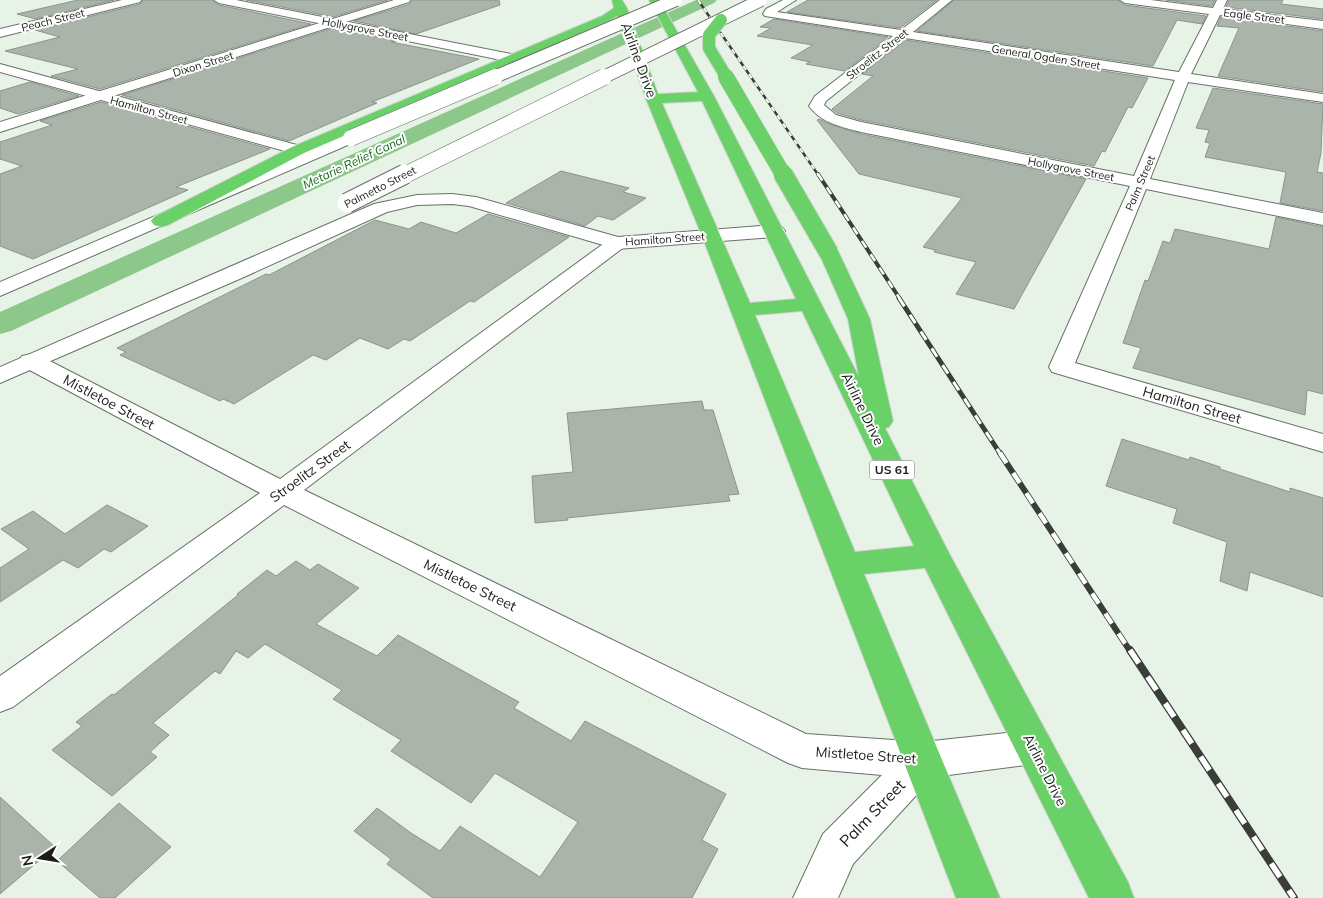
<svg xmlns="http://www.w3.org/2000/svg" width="1323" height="898" font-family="Mulish,sans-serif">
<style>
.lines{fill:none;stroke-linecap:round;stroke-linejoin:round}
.canal{fill:#8cc88a;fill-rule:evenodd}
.building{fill:#aab4aa;stroke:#8b958b}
.street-casing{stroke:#687167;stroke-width:2}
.secondary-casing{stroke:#687167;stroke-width:2}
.highway-casing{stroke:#d1d2d1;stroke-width:2}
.street{fill:#fff;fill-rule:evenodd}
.secondary{fill:#fff;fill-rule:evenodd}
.highway{fill:#6ad169;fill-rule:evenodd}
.rail-far4-casing{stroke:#3a3e39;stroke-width:2.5}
.rail-far3-casing{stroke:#3a3e39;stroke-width:4}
.rail-far2-casing{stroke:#3a3e39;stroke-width:5}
.rail-far1-casing{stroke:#3a3e39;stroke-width:6}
.rail-casing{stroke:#3a3e39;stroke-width:8}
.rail-far4{stroke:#fff;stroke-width:2;stroke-dasharray:5;stroke-linecap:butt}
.rail-far3{stroke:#fff;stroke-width:2.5;stroke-dasharray:8;stroke-linecap:butt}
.rail-far2{stroke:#fff;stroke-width:3;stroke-dasharray:10;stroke-linecap:butt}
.rail-far1{stroke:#fff;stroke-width:4.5;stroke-dasharray:12;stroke-linecap:butt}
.rail{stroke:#fff;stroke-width:5.5;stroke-dasharray:16;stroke-linecap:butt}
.secondary-bridge-far2-casing{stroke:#687167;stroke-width:14;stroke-linecap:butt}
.secondary-bridge-far1-casing{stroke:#687167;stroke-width:17;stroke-linecap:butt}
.secondary-bridge-casing{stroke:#687167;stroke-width:21;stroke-linecap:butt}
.highway-bridge-far2-casing{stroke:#d1d2d1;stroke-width:14;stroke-linecap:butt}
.highway-bridge-far1-casing{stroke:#d1d2d1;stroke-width:17;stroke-linecap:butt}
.highway-bridge-casing{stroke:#d1d2d1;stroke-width:21;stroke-linecap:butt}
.secondary-bridge-far2{stroke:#fff;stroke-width:12}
.secondary-bridge-far1{stroke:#fff;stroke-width:16}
.secondary-bridge{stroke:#fff;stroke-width:19}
.highway-bridge-far2{stroke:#6ad169;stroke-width:12}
.highway-bridge-far1{stroke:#6ad169;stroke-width:16}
.highway-bridge{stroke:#6ad169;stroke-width:19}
.labels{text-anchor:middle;stroke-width:4;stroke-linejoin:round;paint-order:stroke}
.far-street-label{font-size:11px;fill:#1a1d19;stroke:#fff}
.far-water-label{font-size:12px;font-style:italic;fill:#146819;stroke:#fff}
.shield{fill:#fff;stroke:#5f615e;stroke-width:1}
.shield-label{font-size:12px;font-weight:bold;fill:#1a1d19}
.street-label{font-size:14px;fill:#1a1d19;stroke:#fff}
.near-street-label{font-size:16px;fill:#1a1d19;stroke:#fff}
</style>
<rect width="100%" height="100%" fill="#e8f3e8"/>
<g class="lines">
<polygon class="canal" points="696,0 717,0 714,3 11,331 0,334 0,312"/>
</g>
<g class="building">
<polygon points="78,0 114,0 36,19 17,14"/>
<polygon points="143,0 212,0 219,5 311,24 100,89 51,76 78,69 5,51 60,37 35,30 140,4"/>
<polygon points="246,0 388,0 333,17"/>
<polygon points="412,0 499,0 500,5 416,34 354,21 410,4"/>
<polygon points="808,0 937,0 900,28 787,12"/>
<polygon points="954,0 1118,0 1125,5 1206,16 1202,24 1177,20 1153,66 917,31"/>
<polygon points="1166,0 1215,0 1212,6"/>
<polygon points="1229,0 1283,0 1281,4 1323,9 1323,19 1226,7"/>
<polygon points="1221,17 1323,31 1323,92 1218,76 1239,28 1217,26"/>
<polygon points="774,19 888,37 845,71 806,64 810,62 791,58 813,45 757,36 771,28 760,27"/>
<polygon points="333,28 396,41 391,42 479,59 372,102 377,103 289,141 122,95"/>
<polygon points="906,40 1148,78 1132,108 1128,107 1105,152 1102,151 1094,166 861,120 837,113 832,109 873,76 862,74"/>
<polygon points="30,82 79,96 18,114 0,108 0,91"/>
<polygon points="1213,88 1323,104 1321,153 1317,172 1323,173 1323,211 1280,203 1286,172 1205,157 1210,143 1205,142 1209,130 1196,128"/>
<polygon points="101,102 270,149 176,187 188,190 33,259 0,246 0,174 22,166 0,159 0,142 52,125 40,121"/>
<polygon points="819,119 832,125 861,134 1086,179 1014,309 956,294 976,262 934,252 935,250 923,247 962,198 859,174 817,120"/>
<polygon points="561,171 629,188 623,192 646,198 613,220 598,216 585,226 506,203"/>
<polygon points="488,214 569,237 474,302 470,301 410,341 404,339 388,349 360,338 326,360 313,355 234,404 223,399 220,401 120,355 126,352 117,348 266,274 269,275 375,220 409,229 421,222 456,233"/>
<polygon points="1276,217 1323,227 1323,394 1307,390 1305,415 1133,368 1141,348 1123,343 1145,280 1148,281 1163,241 1170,243 1175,229 1269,249"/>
<polygon points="702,401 704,410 713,410 739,494 728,495 730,501 567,518 568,520 535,523 532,476 573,472 567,413"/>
<polygon points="1122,439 1189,460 1190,457 1220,467 1220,469 1290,492 1290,488 1323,498 1323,597 1250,572 1247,591 1220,581 1227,542 1173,523 1177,509 1106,486"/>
<polygon points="107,505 148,526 111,552 104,549 78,568 63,560 0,602 0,568 29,549 1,529 33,511 65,534"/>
<polygon points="296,561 310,570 318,564 359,588 316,624 377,656 398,635 519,702 514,708 571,741 585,721 726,794 702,840 718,849 692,898 433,898 387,864 391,859 354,831 377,808 411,833 440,851 460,826 540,877 578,822 495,773 471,803 391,751 401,740 333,699 342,690 265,644 248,658 236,651 220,674 215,671 153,723 169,735 150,752 157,757 112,796 52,750 82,726 76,722 112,694 114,695 238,595 237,594 267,570 276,576"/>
<polygon points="0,797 55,847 0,894"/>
<polygon points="119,803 171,847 115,898 100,898 57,861"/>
</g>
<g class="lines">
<defs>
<g id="street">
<polygon points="122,0 141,0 140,2 0,37 0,29"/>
<polygon points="214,0 236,0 511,54 518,58 511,62 219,3"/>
<path d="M783,0H796L777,12L901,30L940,0H952L913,32L1179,72L1209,14L1125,3L1120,0H1151L1213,8L1217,0H1227L1223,9L1323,21V29L1220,15L1191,74L1323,94V102L1188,82L1150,179L1323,213V225L1146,189L1075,363L1323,434V452L1052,372L1049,367L1130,186L861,132C842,127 821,123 809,106L815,96L893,36L765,16L763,14L766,9ZM905,38L1175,80L1134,176L861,122L836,115L824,105L826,101Z"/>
<polygon points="0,64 304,147 306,150 304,153 292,153 0,72"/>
<polygon points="617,237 624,239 627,243 624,247 304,490 806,734 923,742 1034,730 1048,735 1053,747 1048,759 1034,764 933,777 853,864 838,898 793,898 823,834 882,775 802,768 788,763 284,505 13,707 0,712 0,676 260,493 22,366 19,361 22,356 31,354 40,356 280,479 610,239"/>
</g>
<g id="secondary">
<polygon points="394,0 410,0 409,2 0,132 0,122"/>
<polygon points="351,133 357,135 359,138 357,141 0,296 0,282"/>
<polygon points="452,194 476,197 618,237 775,225 782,227 785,231 782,235 775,237 617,249 469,206 452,204 417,205 387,212 244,277 0,383 0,367 374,204 417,195"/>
</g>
<path id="highway" d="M612,0H622L627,8L658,94L698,92L649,0H659L714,96L859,377L848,319L819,253L822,249L829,247L836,249L839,253L870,319L893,421L889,427L885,428L950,555L1128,882L1134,898H1089L925,568L864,574L1000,898H956L702,236L646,99L617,16L610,20L304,153L168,225L161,227L154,225L151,221L154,217L292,147L602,16L614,8ZM702,101L796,299L750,303L662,103ZM802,311L914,546L855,552L755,315Z"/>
</defs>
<use href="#street" class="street-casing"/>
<use href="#secondary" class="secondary-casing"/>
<use href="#highway" class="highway-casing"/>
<use href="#street" class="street"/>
<use href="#secondary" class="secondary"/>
<use href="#highway" class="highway"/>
<defs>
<polyline id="rail-far4" points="698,0 819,176"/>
<polyline id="rail-far3" points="818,174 900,299"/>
<polyline id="rail-far2" points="899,298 1001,455"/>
<polyline id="rail-far1" points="1000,453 1130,651"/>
<polyline id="rail" points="1130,650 1294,898"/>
</defs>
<use href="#rail-far4" class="rail-far4-casing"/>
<use href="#rail-far3" class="rail-far3-casing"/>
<use href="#rail-far2" class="rail-far2-casing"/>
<use href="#rail-far1" class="rail-far1-casing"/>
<use href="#rail" class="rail-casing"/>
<use href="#rail-far4" class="rail-far4"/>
<use href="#rail-far3" class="rail-far3"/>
<use href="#rail-far2" class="rail-far2"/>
<use href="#rail-far1" class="rail-far1"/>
<use href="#rail" class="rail"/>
<defs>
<g id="secondary-bridge-far2">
<polyline points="492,78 676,0"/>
<polyline points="602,78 761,0"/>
</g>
<g id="secondary-bridge-far1">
<polyline points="351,138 495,77"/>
<polyline points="403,176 604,77"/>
</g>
<polyline id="secondary-bridge" points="347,203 405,174"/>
<polyline id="highway-bridge-far2" points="721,20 709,35 709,48 727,78"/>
<polyline id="highway-bridge-far1" points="726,77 784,176"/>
<polyline id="highway-bridge" points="783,174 829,253"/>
</defs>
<use href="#secondary-bridge-far2" class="secondary-bridge-far2-casing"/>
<use href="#secondary-bridge-far1" class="secondary-bridge-far1-casing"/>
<use href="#secondary-bridge" class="secondary-bridge-casing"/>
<use href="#highway-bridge-far2" class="highway-bridge-far2-casing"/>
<use href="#highway-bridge-far1" class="highway-bridge-far1-casing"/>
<use href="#highway-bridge" class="highway-bridge-casing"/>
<use href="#secondary-bridge-far2" class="secondary-bridge-far2"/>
<use href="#secondary-bridge-far1" class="secondary-bridge-far1"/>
<use href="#secondary-bridge" class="secondary-bridge"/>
<use href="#highway-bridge-far2" class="highway-bridge-far2"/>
<use href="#highway-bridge-far1" class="highway-bridge-far1"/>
<use href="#highway-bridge" class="highway-bridge"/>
</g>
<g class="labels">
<g class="far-street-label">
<text transform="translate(1254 16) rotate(7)" y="4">Eagle Street</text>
<text transform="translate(53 20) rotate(-14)" y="4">Peach Street</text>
<text transform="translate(365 29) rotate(11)" y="4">Hollygrove Street</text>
<text transform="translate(877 54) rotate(-38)" y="4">Stroelitz Street</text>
<text transform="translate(1046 57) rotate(9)" y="4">General Ogden Street</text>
<text transform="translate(203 64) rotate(-17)" y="4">Dixon Street</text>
<text transform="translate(149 110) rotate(15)" y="4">Hamilton Street</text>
<text transform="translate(1071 169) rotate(11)" y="4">Hollygrove Street</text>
<text transform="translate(1140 183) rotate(-67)" y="4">Palm Street</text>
<text transform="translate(380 187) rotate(-27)" y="4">Palmetto Street</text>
<text transform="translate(665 239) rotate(-4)" y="4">Hamilton Street</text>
</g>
<g class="far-water-label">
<text transform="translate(354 162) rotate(-25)" y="4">Metarie Relief Canal</text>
</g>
<rect class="shield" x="869.5" y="460.5" width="45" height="19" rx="4"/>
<g class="shield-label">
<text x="892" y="474">US 61</text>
</g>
<g class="street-label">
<text transform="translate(639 60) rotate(70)" y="5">Airline Drive</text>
<text transform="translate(109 402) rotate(28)" y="5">Mistletoe Street</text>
<text transform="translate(1192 405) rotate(16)" y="5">Hamilton Street</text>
<text transform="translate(863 409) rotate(64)" y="5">Airline Drive</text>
<text transform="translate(310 471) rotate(-36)" y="5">Stroelitz Street</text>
<text transform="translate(470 585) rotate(26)" y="5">Mistletoe Street</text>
<text transform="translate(866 755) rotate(4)" y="5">Mistletoe Street</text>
<text transform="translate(1045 770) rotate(63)" y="5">Airline Drive</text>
</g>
<g class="near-street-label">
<text transform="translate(872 813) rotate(-46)" y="6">Palm Street</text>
</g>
</g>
<g transform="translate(40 858) rotate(258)" stroke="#ffffff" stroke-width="4" paint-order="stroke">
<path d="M0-4L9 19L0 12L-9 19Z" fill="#1a1d19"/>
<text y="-8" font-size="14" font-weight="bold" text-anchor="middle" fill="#1a1d19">N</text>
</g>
</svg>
